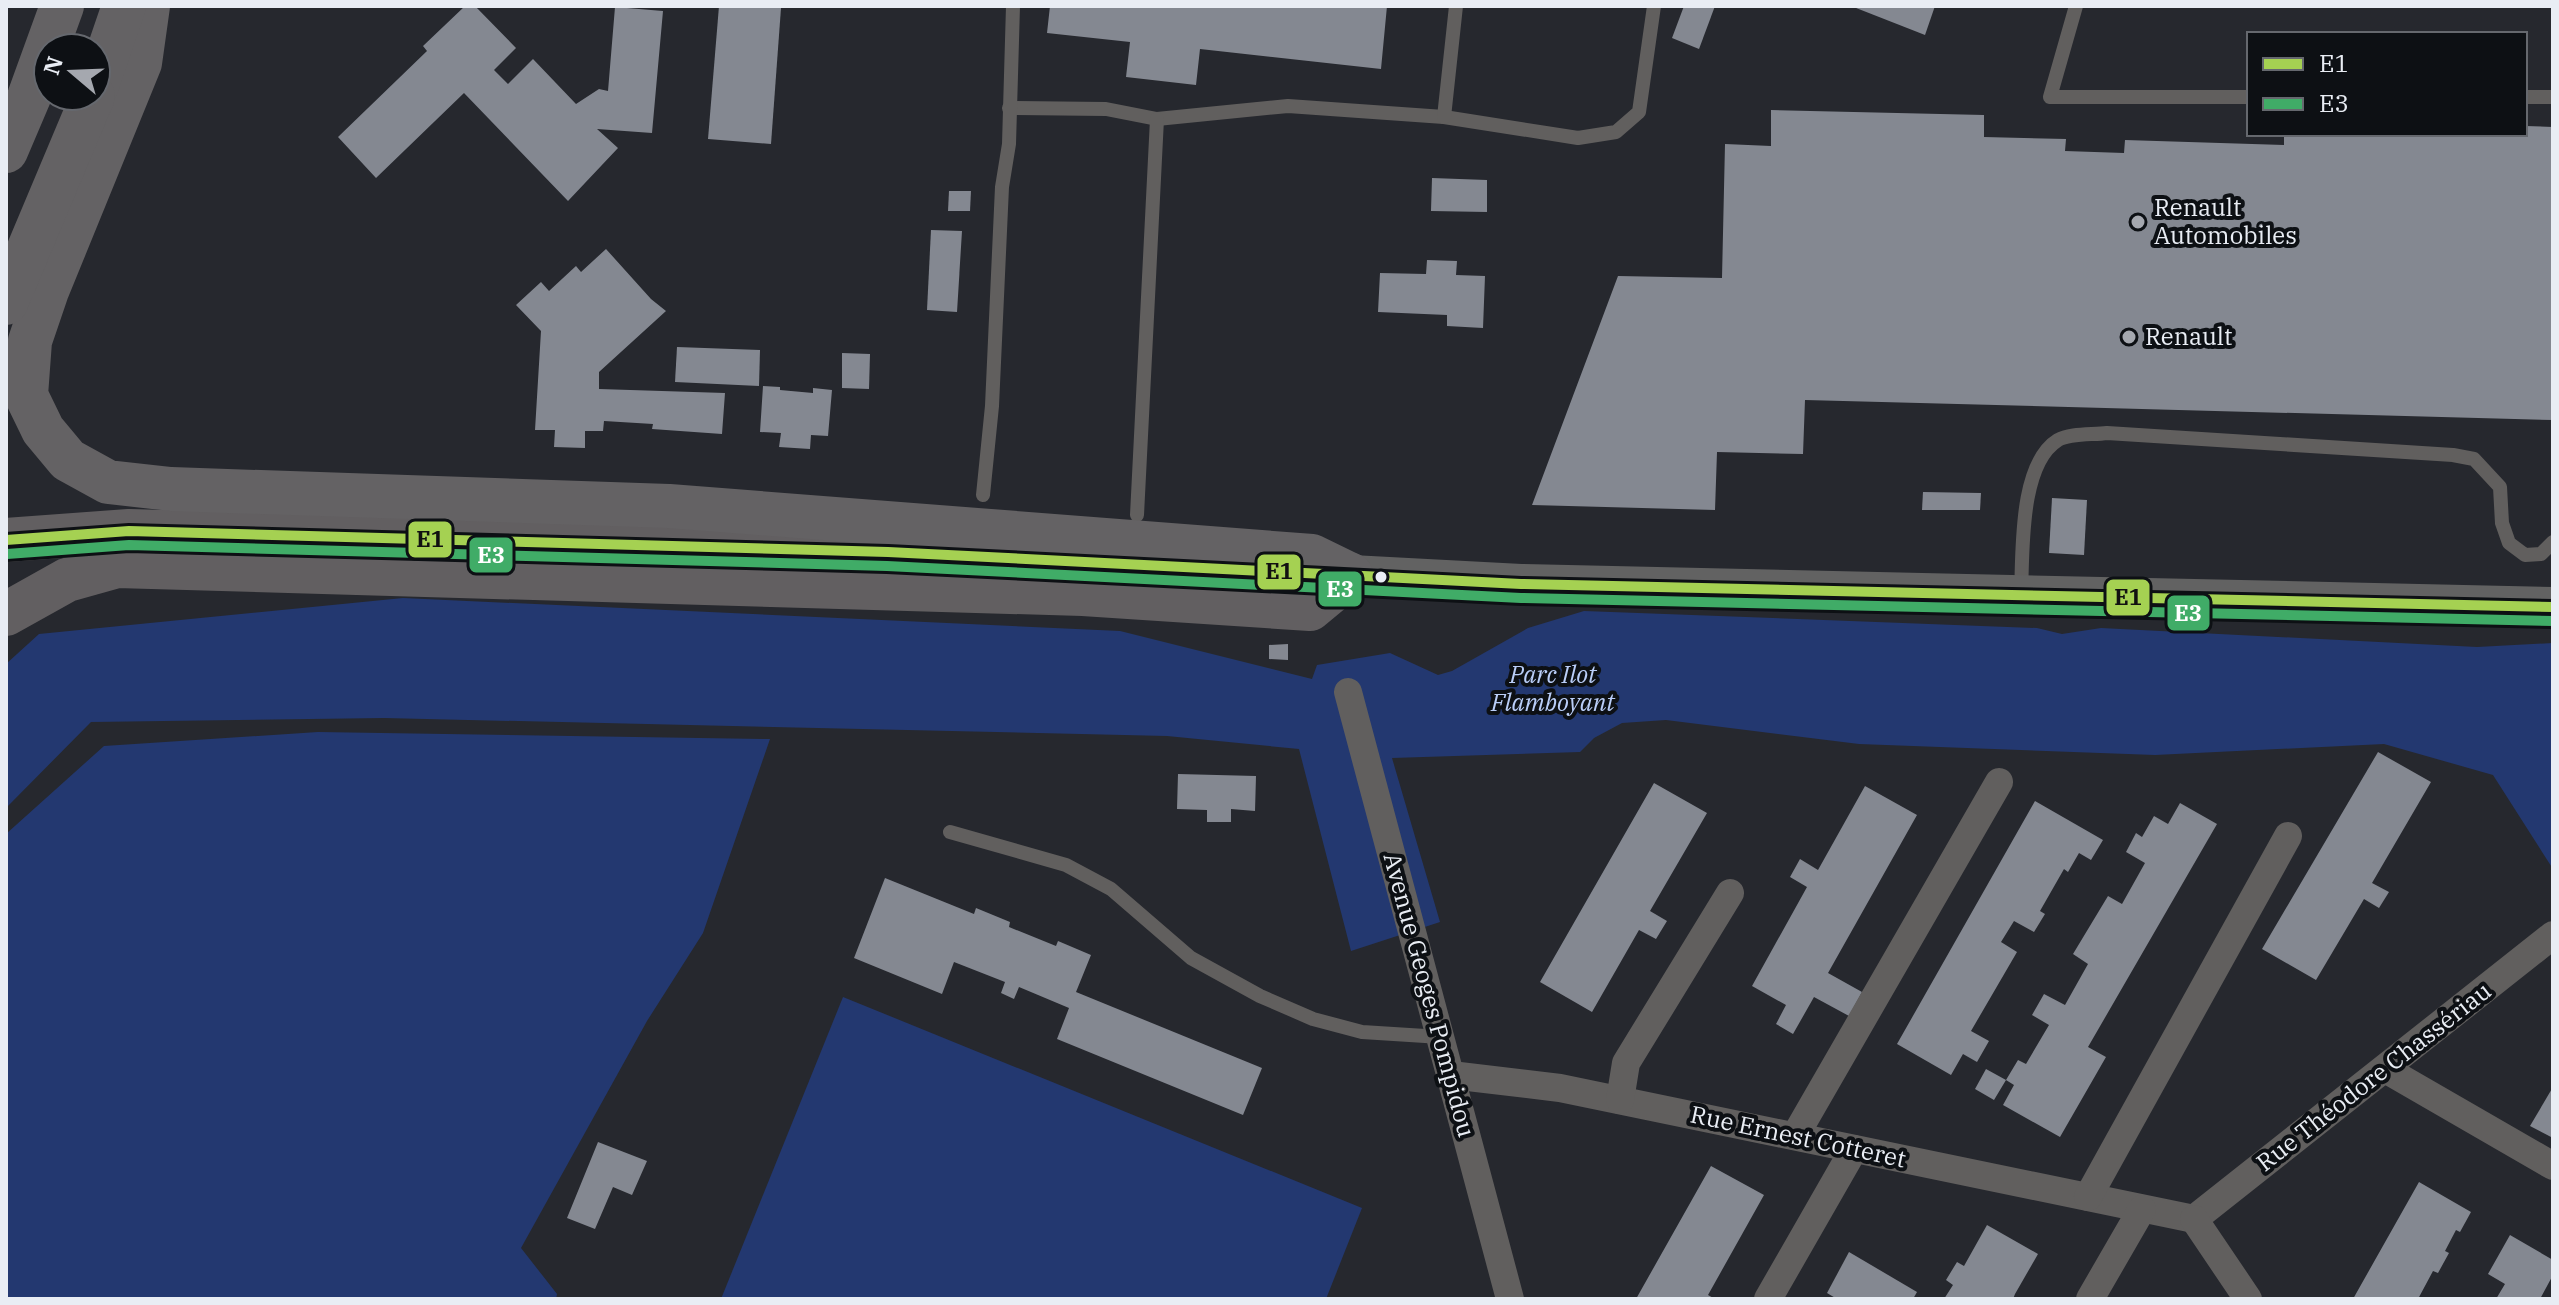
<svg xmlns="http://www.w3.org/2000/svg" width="2559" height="1305" font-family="'IBM Plex Serif',serif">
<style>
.green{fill:#233870}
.building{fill:#848891}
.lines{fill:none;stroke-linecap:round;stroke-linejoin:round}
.service{stroke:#615f5e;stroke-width:14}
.minor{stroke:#615f5e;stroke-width:28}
.secondary{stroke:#626262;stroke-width:40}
.primary{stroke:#625f61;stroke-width:44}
.trunk{stroke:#646264;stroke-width:44}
.bus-1-casing{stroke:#0d1014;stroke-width:16}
.bus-2-casing{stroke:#0d1014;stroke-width:16}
.bus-1{stroke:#a5d152;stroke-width:10}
.bus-2{stroke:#40ac67;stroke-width:10}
.poi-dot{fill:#a5a8af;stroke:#0d1014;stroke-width:3}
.bus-dot{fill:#e9edf4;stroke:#0d1014;stroke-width:3}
.labels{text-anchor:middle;stroke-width:8;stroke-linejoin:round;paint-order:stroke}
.poi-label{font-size:24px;fill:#e9edf4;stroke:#0d1014;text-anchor:start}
.park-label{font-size:24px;font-style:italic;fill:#bacef8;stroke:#0d1014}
.street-label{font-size:24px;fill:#e9edf4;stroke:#0d1014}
.line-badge{stroke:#0d1014;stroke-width:3}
.badge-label{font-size:22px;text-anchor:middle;font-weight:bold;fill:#fff}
.pale-badge-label{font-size:22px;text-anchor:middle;font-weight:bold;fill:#111}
</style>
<rect width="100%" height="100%" fill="#26282e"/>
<g class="green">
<polygon points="403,598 1120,631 1312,679 1317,665 1390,653 1438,675 1452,671 1528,628 1584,611 2037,628 2062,634 2101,628 2477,647 2553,643 2553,869 2493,775 2384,744 2155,755 1859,744 1666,720 1622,723 1594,738 1580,752 1392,758 1440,922 1351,951 1299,749 1167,736 384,718 91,722 6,808 6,664 39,634"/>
<polygon points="318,732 770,739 703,933 647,1021 521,1248 557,1294 556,1299 6,1299 6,834 104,746"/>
<polygon points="843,997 1362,1208 1326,1299 721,1299"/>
</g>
<g class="building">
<polygon points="465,6 475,6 516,48 494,70 508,84 533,59 576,104 599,89 608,91 615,7 663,11 652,133 597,129 618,148 568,201 464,93 376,178 338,137 427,51 423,46"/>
<polygon points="719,6 781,8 771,144 708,139"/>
<polygon points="1050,6 1387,6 1381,69 1200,49 1196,85 1126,77 1130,42 1047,33"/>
<polygon points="1684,6 1715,6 1699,49 1672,38"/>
<polygon points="1851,6 1935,6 1925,35"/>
<polygon points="1771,110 1984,115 1984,137 2066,139 2065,151 2124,153 2125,140 2284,145 2284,134 2525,134 2525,126 2553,127 2553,420 1805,400 1803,454 1717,452 1715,510 1532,505 1618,276 1722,278 1725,144 1771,146"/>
<polygon points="1432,178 1487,180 1487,212 1431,211"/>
<polygon points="949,191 971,191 970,211 948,211"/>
<polygon points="931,230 962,231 957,312 927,310"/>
<polygon points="606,249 651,299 666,311 599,372 599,389 725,393 722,434 652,429 653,424 604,421 603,431 585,431 585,448 554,447 555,430 535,430 541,331 516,305 541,282 549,291 576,266 581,272"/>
<polygon points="1427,260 1457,261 1456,275 1485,276 1483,328 1447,326 1447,315 1378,312 1380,273 1426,274"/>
<polygon points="677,347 760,350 759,386 675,382"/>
<polygon points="842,353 870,354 869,389 842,388"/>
<polygon points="763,386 780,387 780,390 813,393 813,388 832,390 828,436 811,435 810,449 779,447 781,433 760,432"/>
<polygon points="1923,492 1981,493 1980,510 1922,510"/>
<polygon points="2052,498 2087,500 2084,555 2049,553"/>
<polygon points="1288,644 1288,660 1269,659 1269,645"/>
<polygon points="2378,752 2431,782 2372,883 2389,892 2379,908 2364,899 2316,980 2262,949"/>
<polygon points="1178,774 1256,776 1255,811 1231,809 1231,822 1207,822 1207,810 1177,809"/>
<polygon points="1654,783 1707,813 1650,911 1667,921 1656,939 1639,930 1592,1012 1540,982"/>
<polygon points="1865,786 1917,815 1828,973 1862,992 1849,1016 1814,997 1793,1034 1776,1024 1786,1005 1752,986 1807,887 1790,877 1800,859 1818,870"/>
<polygon points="2035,801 2103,840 2091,860 2079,853 2068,872 2064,869 2040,911 2045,914 2034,932 2014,921 2001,942 2017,952 1971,1031 1989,1041 1977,1062 1963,1054 1951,1075 1897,1044"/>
<polygon points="2180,803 2217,824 2088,1047 2106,1057 2060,1137 2003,1105 2014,1085 2006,1080 1994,1100 1975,1089 1986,1069 2006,1080 2018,1060 2026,1064 2049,1025 2032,1015 2044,994 2065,1005 2088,964 2073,954 2108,896 2122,904 2145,863 2126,852 2136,833 2142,837 2154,816 2168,824"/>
<polygon points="885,878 974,914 976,908 1010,922 1009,927 1056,946 1058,941 1091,955 1076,992 1262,1068 1243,1115 1057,1039 1069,1008 1019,987 1014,999 1001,993 1005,982 954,962 942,994 854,958"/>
<polygon points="2553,1087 2553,1138 2530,1126"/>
<polygon points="598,1142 647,1161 632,1195 613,1187 595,1229 567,1218"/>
<polygon points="1711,1166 1764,1195 1708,1295 1715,1299 1636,1299"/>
<polygon points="2419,1182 2471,1212 2460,1232 2456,1230 2445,1251 2449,1253 2438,1273 2433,1271 2418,1299 2353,1299"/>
<polygon points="1987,1225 2038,1254 2015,1294 2013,1299 1944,1299 1953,1285 1946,1280 1957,1262 1964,1266"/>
<polygon points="2510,1235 2553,1260 2553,1275 2540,1299 2496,1299 2505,1284 2488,1274"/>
<polygon points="1849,1252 1917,1292 1913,1299 1837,1299 1827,1293"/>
</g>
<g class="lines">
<g class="service">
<polyline points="2076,6 2050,97 2249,97"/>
<polyline points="2525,97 2553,97"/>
<polyline points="1009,108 1106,109 1157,119 1288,106 1444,117 1578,138 1616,132 1639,112 1654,6"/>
<polyline points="1444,117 1456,6"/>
<polyline points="983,495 992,406 1002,187 1009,144 1013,6"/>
<polyline points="1137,515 1157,119"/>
<path d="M2021,593C2023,552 2019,464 2058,440C2070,433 2093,435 2107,433L2453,455L2474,459L2500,487L2502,523L2509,543L2525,555L2541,554L2553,542"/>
<polyline points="950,832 1066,865 1111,889 1191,958 1260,996 1313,1019 1362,1032 1441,1037"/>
</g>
<g class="minor">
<polyline points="1348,692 1510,1299"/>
<polyline points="2385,1069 2553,1166"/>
<polyline points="1451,1075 1560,1088 2194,1219"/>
<polyline points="1620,1100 1626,1063 1730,893"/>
<polyline points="1795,1136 1999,782"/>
<polyline points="2088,1197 2288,836"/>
<polyline points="2194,1219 2553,935"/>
<polyline points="2194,1219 2248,1299"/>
<polyline points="1768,1299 1854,1149"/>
<polyline points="2090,1299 2142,1209"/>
</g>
<polyline class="secondary" points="1351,575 1521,584 2553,607"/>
<g class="primary">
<polyline points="6,540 129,531 888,552 1185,566"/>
<polyline points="6,614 67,580 117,566 1083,594 1310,609 1351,575"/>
</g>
<g class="trunk">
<polyline points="148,6 140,63 47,291 30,341 26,395 43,430 68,460 108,482 171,489 669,506 1312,556 1351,575"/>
<polyline points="96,88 124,6"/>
<polyline points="6,151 29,97 62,6"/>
<polyline points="6,303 93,96"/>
</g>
<defs>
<polyline id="bus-1" points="6,540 129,531 888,552 1521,584 2553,607"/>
<polyline id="bus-2" points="7,554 129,545 887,566 1521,598 2553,621"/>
</defs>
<use href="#bus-1" class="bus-1-casing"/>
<use href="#bus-2" class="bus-2-casing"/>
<use href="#bus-1" class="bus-1"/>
<use href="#bus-2" class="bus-2"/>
</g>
<g class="poi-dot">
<circle cx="2138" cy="222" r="8"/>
<circle cx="2129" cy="337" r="8"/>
</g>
<circle class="bus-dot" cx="1381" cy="577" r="7"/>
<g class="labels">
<g class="poi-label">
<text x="2154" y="216">Renault<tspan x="2154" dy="28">Automobiles</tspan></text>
<text x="2145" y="345">Renault</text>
</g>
<g class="park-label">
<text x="1553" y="683">Parc Ilot<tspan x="1553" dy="28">Flamboyant</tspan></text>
</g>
<g class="street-label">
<text transform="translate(1429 995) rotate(75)" y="8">Avenue Geoges Pompidou</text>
<text transform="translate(2374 1077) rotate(-38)" y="8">Rue Théodore Chassériau</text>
<text transform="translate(1798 1137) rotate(12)" y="8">Rue Ernest Cotteret</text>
</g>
</g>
<g class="line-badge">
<rect x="407" y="520" width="46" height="39" rx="8" fill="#a5d152"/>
<rect x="468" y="536" width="46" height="38" rx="8" fill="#40ac67"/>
<rect x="1256" y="553" width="46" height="38" rx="8" fill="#a5d152"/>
<rect x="1317" y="570" width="46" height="38" rx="8" fill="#40ac67"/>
<rect x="2105" y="578" width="46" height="39" rx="8" fill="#a5d152"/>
<rect x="2166" y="594" width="45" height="38" rx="8" fill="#40ac67"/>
</g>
<g class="badge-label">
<text x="491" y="563">E3</text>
<text x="1340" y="597">E3</text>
<text x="2188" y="621">E3</text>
</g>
<g class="pale-badge-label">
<text x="430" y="547">E1</text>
<text x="1279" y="579">E1</text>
<text x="2128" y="605">E1</text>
</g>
<rect width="2559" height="1305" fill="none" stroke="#e9edf4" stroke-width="16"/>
<rect x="2247" y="32" width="280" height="104" fill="#0d1014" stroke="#65686e" stroke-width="2"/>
<rect x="2263" y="58" width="40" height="12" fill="#a5d152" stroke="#65686e" stroke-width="2"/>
<text x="2319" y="72" font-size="24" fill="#e9edf4">E1</text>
<rect x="2263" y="98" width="40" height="12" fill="#40ac67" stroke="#65686e" stroke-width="2"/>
<text x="2319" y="112" font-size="24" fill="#e9edf4">E3</text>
<g transform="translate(72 72) rotate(289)"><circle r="38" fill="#0d1014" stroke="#65686e" stroke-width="2"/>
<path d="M0-6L14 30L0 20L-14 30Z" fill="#a5a8af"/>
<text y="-12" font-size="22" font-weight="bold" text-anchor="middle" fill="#e9edf4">N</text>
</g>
</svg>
